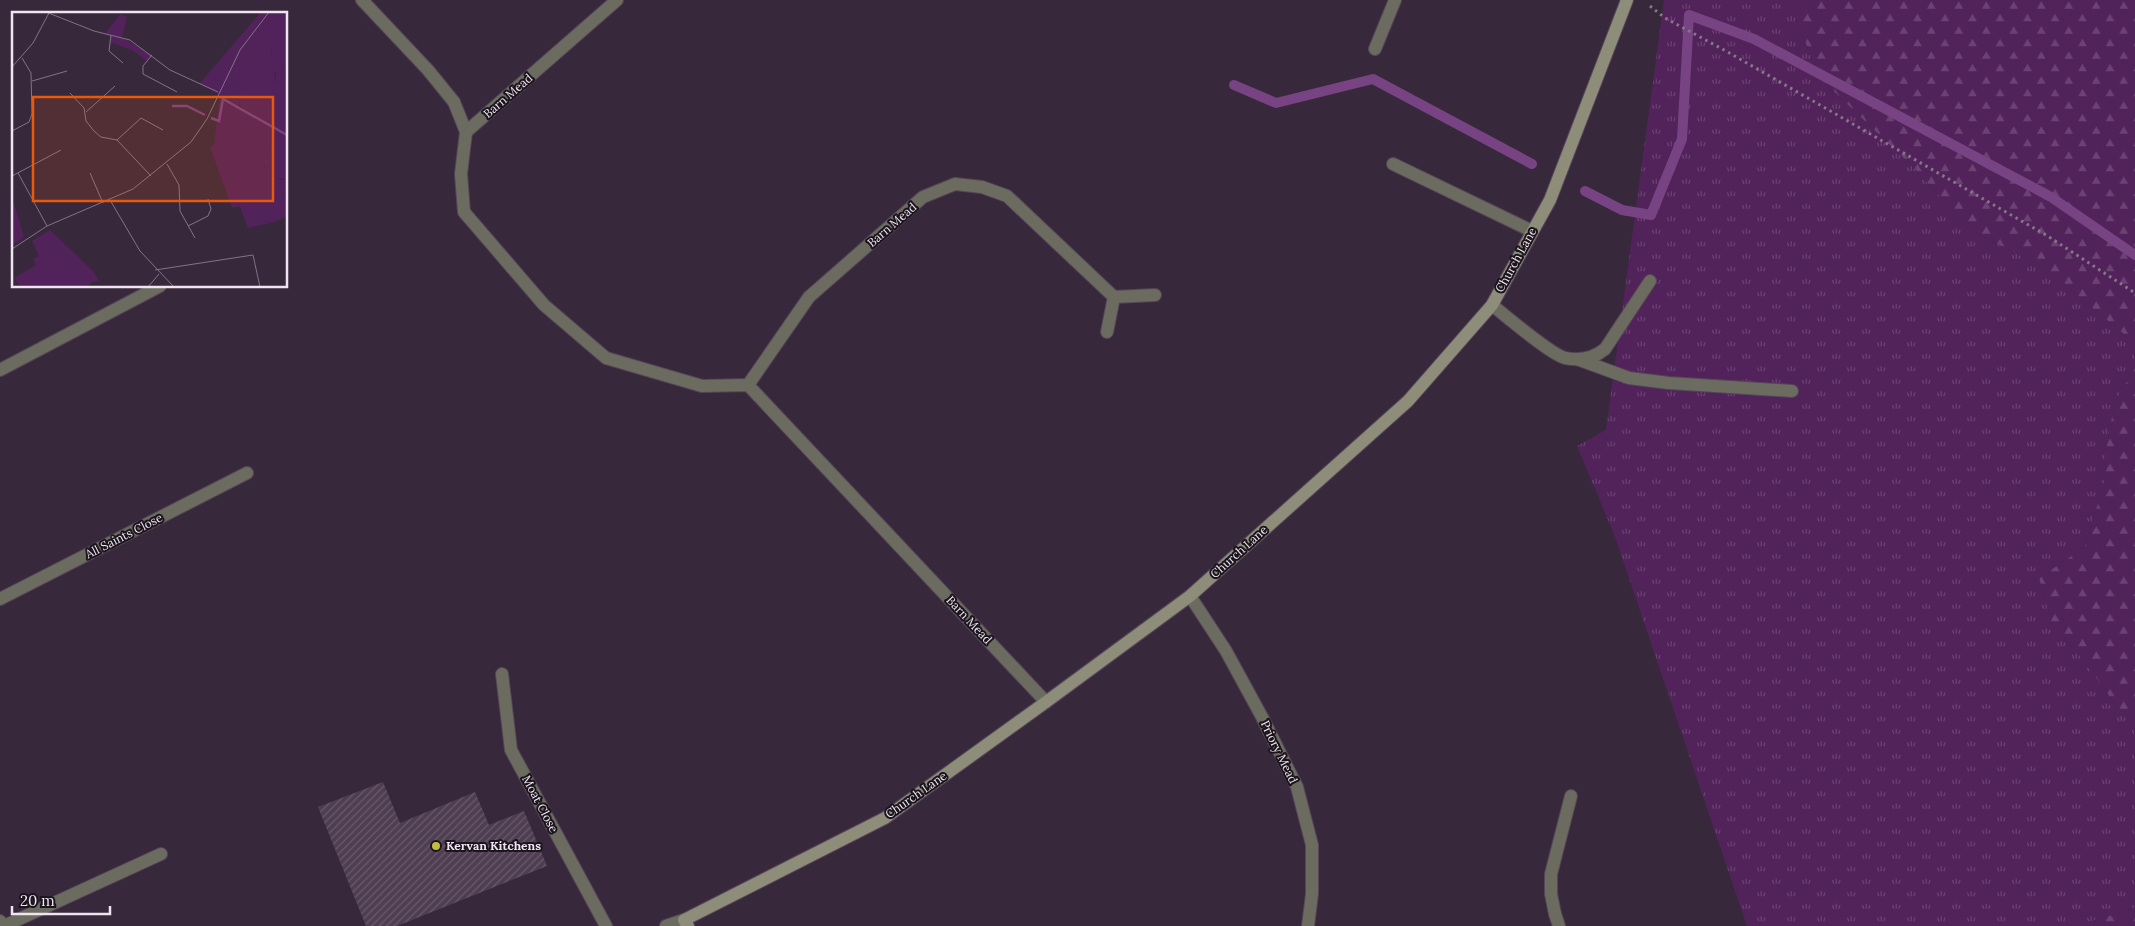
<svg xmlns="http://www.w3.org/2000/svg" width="2135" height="926" font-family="Lora,serif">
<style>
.grass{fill:url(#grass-tufts)}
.forest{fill:url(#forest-firs)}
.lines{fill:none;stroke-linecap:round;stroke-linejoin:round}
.stream{stroke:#784382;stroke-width:10}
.building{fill:url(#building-hatch)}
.lane-casing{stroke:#554658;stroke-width:14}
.street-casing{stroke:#554658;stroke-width:14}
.secondary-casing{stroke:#554658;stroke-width:14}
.path{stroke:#847787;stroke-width:3;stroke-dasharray:2.5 4;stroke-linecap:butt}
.lane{stroke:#6c6b5f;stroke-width:12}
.street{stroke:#6c6b5f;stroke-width:12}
.secondary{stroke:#8d8d7a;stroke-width:12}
.poi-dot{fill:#c5bc3d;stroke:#1b141d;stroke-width:2}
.labels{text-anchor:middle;stroke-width:4;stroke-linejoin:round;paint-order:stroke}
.street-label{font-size:12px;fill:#efe5f1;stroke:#1b141d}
.poi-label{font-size:12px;font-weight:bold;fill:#efe5f1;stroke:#1b141d;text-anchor:start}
.inset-river{fill:none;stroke:#784382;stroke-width:2.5}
.inset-road{fill:none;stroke:#817484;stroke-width:1}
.view{fill:#e8590c;fill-opacity:0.15;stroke:#e8590c;stroke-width:2.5}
.inset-edge{fill:none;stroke:#efe5f1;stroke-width:2.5}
</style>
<defs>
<pattern id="grass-tufts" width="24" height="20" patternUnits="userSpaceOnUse" patternTransform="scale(1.25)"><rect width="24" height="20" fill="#52225b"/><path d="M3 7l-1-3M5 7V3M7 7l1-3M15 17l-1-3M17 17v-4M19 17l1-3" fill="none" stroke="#6b4273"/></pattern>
<pattern id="forest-firs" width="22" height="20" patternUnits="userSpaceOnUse" patternTransform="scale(1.25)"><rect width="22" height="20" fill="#52225b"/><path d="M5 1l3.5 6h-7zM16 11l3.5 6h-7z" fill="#6b4273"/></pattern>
<pattern id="building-hatch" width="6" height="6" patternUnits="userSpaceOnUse" patternTransform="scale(1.25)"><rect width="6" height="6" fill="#4f3e52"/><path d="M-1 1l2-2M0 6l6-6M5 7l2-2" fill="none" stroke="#695a6b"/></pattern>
</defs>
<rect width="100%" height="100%" fill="#38283b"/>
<polygon class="grass" points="1664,0 1804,0 1795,17 1820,78 1915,169 1970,230 2043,267 2135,343 2135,367 2114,404 2106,451 2105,479 2085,547 2039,578 2053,627 2082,658 2123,715 2135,719 2135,908 2076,926 1747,926 1614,534 1577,446 1606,430"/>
<g class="forest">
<polygon points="1804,0 2135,0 2135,343 2043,267 1970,230 1915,169 1820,78 1795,17"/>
<polygon points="2135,367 2135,719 2123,715 2082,658 2053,627 2039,578 2085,547 2105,479 2106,451 2114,404"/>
<polygon points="2135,908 2135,926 2076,926"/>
</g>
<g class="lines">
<g class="stream">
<polyline points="1234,85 1276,103 1373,79 1532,164"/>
<polyline points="1585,191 1622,210 1651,215 1682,139 1689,15 1754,39 2051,197 2135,255"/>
</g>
</g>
<polygon class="building" points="383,782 400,823 475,792 489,825 524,811 547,866 397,926 366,926 318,807"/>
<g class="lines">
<defs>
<g id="lane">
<polyline points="1375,49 1395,0"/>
<polyline points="1393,164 1532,231"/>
<path d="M1492,305C1506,316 1550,354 1565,358C1580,361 1594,358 1605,349L1650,281"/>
<polyline points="1577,359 1629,378 1669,383 1792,391"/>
<polyline points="0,370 160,286"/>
<polyline points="1555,914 1551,894 1551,874 1571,796"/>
<polyline points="4,926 161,854"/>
</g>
<g id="street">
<polyline points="362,0 428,70 454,102 466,132 461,174 464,212 544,305 606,358 702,386 748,385 1046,702"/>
<polyline points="466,132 617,0"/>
<polyline points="1107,332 1114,297"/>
<polyline points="748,385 809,297 923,197 955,184 982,187 1007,196 1114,297 1155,295"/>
<polyline points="1190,596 1226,651 1262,717 1297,787 1312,845 1312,894 1308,926"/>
<polyline points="0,599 247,473"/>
<polyline points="502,674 511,750 606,926"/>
<polyline points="1555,914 1559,926"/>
<polyline points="0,921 3,926"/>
<polyline points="666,926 684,920"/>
</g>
<polyline id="secondary" points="688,926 684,920 885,818 1046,702 1190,596 1408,401 1492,305 1550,200 1627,0"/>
</defs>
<use href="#lane" class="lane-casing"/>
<use href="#street" class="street-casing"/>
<use href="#secondary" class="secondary-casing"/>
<polyline class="path" points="1650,6 1665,18 1726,51 2046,235 2135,293"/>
<use href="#lane" class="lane"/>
<use href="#street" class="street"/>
<use href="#secondary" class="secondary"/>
</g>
<circle class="poi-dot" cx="436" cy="846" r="5"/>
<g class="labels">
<g class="street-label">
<text transform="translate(508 96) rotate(-41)" y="4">Barn Mead</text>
<text transform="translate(892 225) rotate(-41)" y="4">Barn Mead</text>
<text transform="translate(1516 260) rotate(-61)" y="4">Church Lane</text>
<text transform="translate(124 536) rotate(-27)" y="4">All Saints Close</text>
<text transform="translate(1239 552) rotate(-42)" y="4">Church Lane</text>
<text transform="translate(969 620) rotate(47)" y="4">Barn Mead</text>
<text transform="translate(1279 752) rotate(64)" y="4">Priory Mead</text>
<text transform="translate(916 795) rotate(-35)" y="4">Church Lane</text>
<text transform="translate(540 804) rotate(62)" y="4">Moat Close</text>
</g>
<g class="poi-label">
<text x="446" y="850">Kervan Kitchens</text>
</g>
</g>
<g transform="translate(12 12)">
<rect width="275" height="275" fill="#38283b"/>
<path d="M249,0H257L244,15L259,34L260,47L269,51L275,66L263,70L264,61L257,55L240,69L226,94L262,124L252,155L268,168H275V184L244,191L239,208L262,210L236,216L228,195L220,196L198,135L202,133L208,83L187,72ZM99,23L110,25L140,43L135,49L120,38L97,30Z" fill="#52225b"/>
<path d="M257,0H275V64L269,52L260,47L259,34L244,15ZM108,2L115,5L110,25L93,22ZM256,55L262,56L263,70L275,66V168L260,165L250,150L255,146L262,124L242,111L223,87L230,75ZM275,184V205L262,210L239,208L238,198L243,191Z" fill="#52225b"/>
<path d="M0,185L12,225L0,233Z" fill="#52225b"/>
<path d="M38,218L81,259L87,269L80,270L75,275H9L2,266L24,253L21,247L27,244L20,229Z" fill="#52225b"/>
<path class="inset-river" d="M160,94H175L193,103M199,106L207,109L211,87L275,123"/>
<path class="inset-road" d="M34,0L82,19L118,28L158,58L206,80M99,23L97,39L111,51M140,43L131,54V62L165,80M0,55L21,31L37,1M20,69L55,59M58,81L72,96L74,109L82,119L89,125L105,128L139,164M74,100L103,74M0,119L17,110L20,102L19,61L10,46M105,128L129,106L151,118M155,152L167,173L168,199L183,226M6,161L35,214M78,161L91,191M0,164L49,138M98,188L128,239L162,275M176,214L196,204L199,197L196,187M0,237L35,214L121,177L179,130L195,107L228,38L257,0M143,258L241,243L248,275M136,275L147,262"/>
<path class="view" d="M21,85H261V189H21Z"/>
<rect width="275" height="275" class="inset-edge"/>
</g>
<path d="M12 906v8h98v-8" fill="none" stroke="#efe5f1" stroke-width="2.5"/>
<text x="20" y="906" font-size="15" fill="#efe5f1" stroke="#1b141d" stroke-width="4" paint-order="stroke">20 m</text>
</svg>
